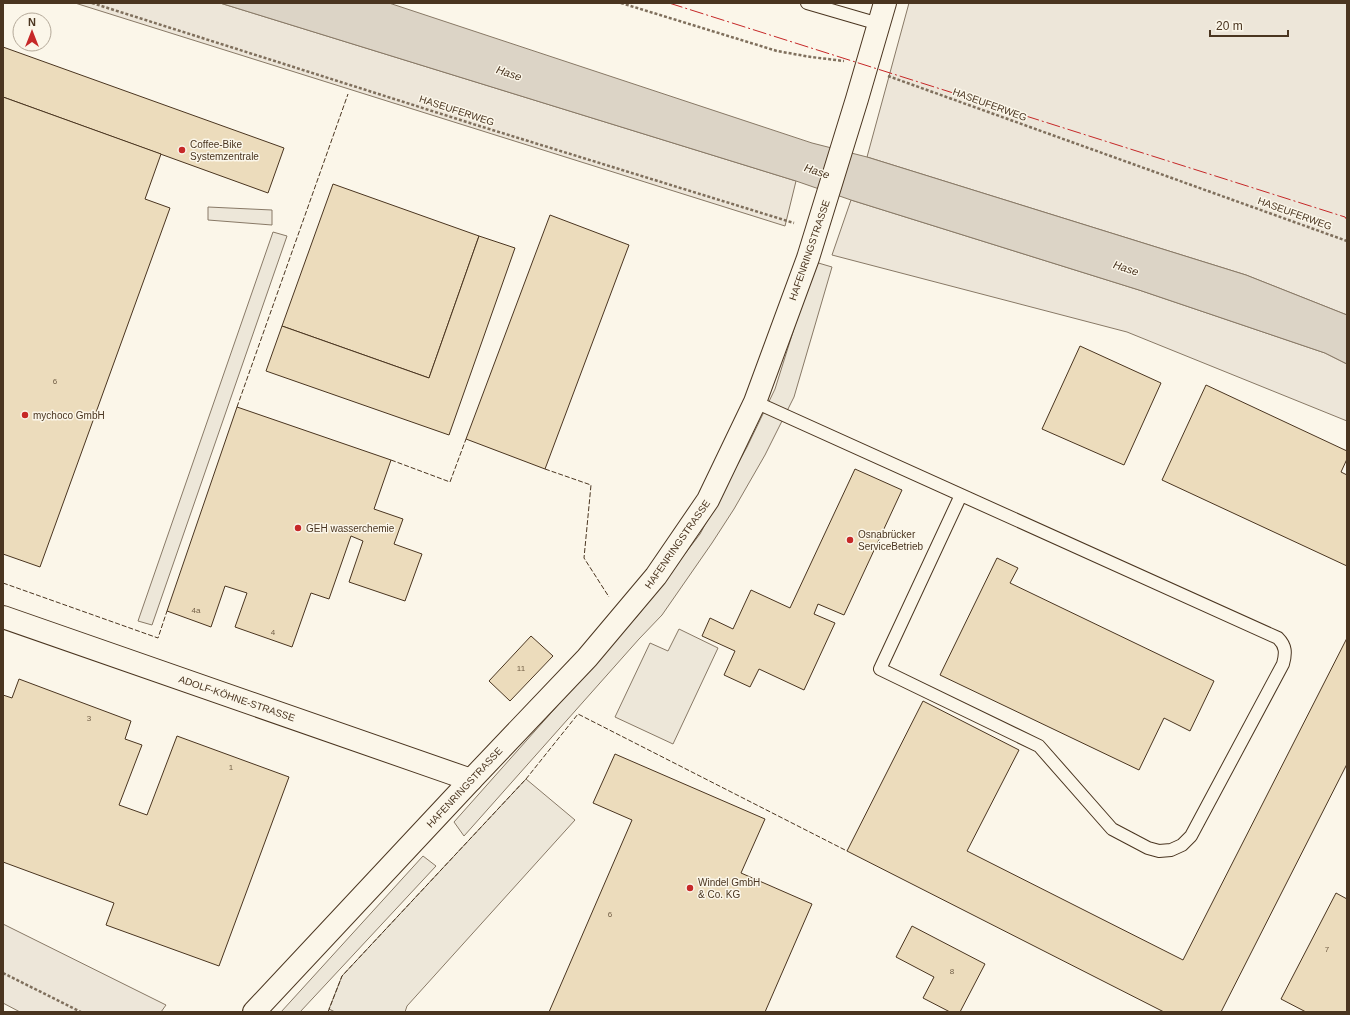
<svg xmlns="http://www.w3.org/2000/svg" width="1350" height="1015" font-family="Helvetica,sans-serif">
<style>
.green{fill:#ede6d9;stroke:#887966}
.parking{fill:#ede7d9;stroke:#887966}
.water{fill:#dcd4c6;stroke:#887966}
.building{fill:#ecdcbc;stroke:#4a3520}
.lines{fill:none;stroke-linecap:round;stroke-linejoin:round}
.lane-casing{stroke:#4a3520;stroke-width:14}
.street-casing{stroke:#4a3520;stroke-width:24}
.path{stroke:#7f6f5c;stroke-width:2.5;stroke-dasharray:3 2;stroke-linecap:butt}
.lane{stroke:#fbf6e9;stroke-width:12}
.street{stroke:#fbf6e9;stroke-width:22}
.fence{stroke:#4a3520;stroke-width:1;stroke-dasharray:5 2;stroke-linecap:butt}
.power{stroke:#c62828;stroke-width:1;stroke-dasharray:14 3 2 3;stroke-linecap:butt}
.poi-dot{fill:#c62828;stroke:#fbf6e9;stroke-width:1.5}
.labels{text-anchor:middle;stroke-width:3;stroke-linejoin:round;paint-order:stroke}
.number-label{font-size:8px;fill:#725f47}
.street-label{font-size:10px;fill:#4a3520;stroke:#fbf6e9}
.poi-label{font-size:10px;fill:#4a3520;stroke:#fbf6e9;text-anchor:start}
.water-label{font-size:11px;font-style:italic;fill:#4a3520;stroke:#fbf6e9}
</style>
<rect width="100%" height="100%" fill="#fbf6e9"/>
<g class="green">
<polygon points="75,3 220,3 796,181 785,226"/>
<polygon points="909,3 1347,3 1347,315 1246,275 867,157"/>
<polygon points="851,200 1139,290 1325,353 1347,364 1347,421 1127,332 832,255"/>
<polygon points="3,924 166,1005 161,1012 20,1012 3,1003"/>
</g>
<g class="parking">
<polygon points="208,207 272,210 272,225 208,220"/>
<polygon points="273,232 287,236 152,625 138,621"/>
<polygon points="815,262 832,267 794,397 765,455 734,509 712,543 662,615 639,639 464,836 454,822 639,614 700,534 747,447 775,389"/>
<polygon points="679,629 718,648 673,744 615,717 650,643 668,651"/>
<polygon points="526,779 575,820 407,1006 405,1012 335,1012 329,1009 342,976"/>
<polygon points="423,856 436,866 300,1012 281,1012"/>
</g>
<polygon class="water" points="220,3 389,3 812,143 867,157 1246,275 1347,315 1347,364 1325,353 1139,290 851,200 796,181"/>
<g class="building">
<polygon points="3,47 284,148 268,193 3,97"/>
<polygon points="3,97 161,154 145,199 170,208 40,567 3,554"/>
<polygon points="333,184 479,236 429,378 282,326"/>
<polygon points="550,215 629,245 545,469 466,439"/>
<polygon points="479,236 515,248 449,435 266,371 282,326 429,378"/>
<polygon points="1080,346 1161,383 1124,465 1042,429"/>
<polygon points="1206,385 1347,451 1347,459 1341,472 1347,475 1347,566 1162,480"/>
<polygon points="237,407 391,460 374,509 403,519 394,544 422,554 405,601 349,582 363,541 351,536 329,599 311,593 292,647 235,627 247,593 225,586 211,627 167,611"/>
<polygon points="855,469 902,490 844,615 818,604 814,614 835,623 804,690 759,669 750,687 724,675 735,651 702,636 710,618 733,629 751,590 790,608"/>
<polygon points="997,558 1018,568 1010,583 1214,681 1190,731 1164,718 1139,770 940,675"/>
<polygon points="531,636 553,656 510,701 489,681"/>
<polygon points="1347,638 1347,764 1221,1012 1164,1012 847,851 923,701 1019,750 967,851 1183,960"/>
<polygon points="19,679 131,721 125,739 142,745 119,805 147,815 177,736 289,777 219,966 106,925 114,903 3,862 3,695 12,698"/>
<polygon points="615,754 765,819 741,873 812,904 765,1012 549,1012 632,820 593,803"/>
<polygon points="1336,893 1347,899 1347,1012 1306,1012 1281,999"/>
<polygon points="912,926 985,964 960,1012 950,1012 923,998 934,977 896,957"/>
</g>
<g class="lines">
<defs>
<g id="lane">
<polyline points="807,3 879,24"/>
<path d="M755,402L1278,638C1286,646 1286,653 1283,664L1191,836L1182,845L1171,850L1159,851L1148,848L1112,829L1039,746L880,669L961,495"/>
</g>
<g id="street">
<polyline points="3,617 471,780"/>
<polyline points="254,1012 471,780 587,658 656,576 708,500 755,402 808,258 857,99 885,3"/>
</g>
</defs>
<use href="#lane" class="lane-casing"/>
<use href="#street" class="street-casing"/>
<g class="path">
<polyline points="92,3 473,124 794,223"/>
<polyline points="621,3 777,51 811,57 844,61"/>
<polyline points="888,76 1347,241"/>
<polyline points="3,973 81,1012"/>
</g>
<use href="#lane" class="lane"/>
<use href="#street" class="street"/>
<g class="fence">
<polyline points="237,407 348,94"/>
<polyline points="391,460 450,482 466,439"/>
<polyline points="545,469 591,485 584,558 609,597"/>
<polyline points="3,583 158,638 167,611"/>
<polyline points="328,1012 342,976 526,779 578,714 847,851"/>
</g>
<polyline class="power" points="669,3 1345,217 1347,220"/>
</g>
<g class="poi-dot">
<circle cx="182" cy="150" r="4"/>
<circle cx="25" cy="415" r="4"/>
<circle cx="298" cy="528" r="4"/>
<circle cx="850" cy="540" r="4"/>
<circle cx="690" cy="888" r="4"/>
</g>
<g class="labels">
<g class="number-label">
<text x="55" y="384">6</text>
<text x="196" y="613">4a</text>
<text x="273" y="635">4</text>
<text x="521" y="671">11</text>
<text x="89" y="721">3</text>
<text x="231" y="770">1</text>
<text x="610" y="917">6</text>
<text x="1327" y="952">7</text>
<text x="952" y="974">8</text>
</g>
<g class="street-label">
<text transform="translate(990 104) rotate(20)" y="4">HASEUFERWEG</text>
<text transform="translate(457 110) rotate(18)" y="4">HASEUFERWEG</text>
<text transform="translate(1295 213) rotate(20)" y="4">HASEUFERWEG</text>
<text transform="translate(809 250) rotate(-71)" y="4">HAFENRINGSTRASSE</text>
<text transform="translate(677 544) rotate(-55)" y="4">HAFENRINGSTRASSE</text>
<text transform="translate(237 698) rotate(19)" y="4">ADOLF-KÖHNE-STRASSE</text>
<text transform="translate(464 787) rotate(-47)" y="4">HAFENRINGSTRASSE</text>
</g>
<g class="poi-label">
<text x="190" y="148">Coffee-Bike<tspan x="190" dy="12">Systemzentrale</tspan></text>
<text x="33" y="419">mychoco GmbH</text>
<text x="306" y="532">GEH wasserchemie</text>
<text x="858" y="538">Osnabrücker<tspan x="858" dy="12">ServiceBetrieb</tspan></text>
<text x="698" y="886">Windel GmbH<tspan x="698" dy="12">&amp; Co. KG</tspan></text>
</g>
<g class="water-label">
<text transform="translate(509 73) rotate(18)" y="4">Hase</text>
<text transform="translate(817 171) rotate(18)" y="4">Hase</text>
<text transform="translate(1126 268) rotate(18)" y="4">Hase</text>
</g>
</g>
<rect width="1350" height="1015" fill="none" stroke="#4a3520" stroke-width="8"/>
<g transform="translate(32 32)"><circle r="19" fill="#fbf6e9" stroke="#b4a999"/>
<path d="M0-3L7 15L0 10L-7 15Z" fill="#c62828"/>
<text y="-6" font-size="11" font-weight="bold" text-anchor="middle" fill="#4a3520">N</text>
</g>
<path d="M1210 30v6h78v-6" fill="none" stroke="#4a3520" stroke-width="2"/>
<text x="1216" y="30" font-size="12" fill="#4a3520" stroke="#fbf6e9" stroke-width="3" paint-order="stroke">20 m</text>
</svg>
